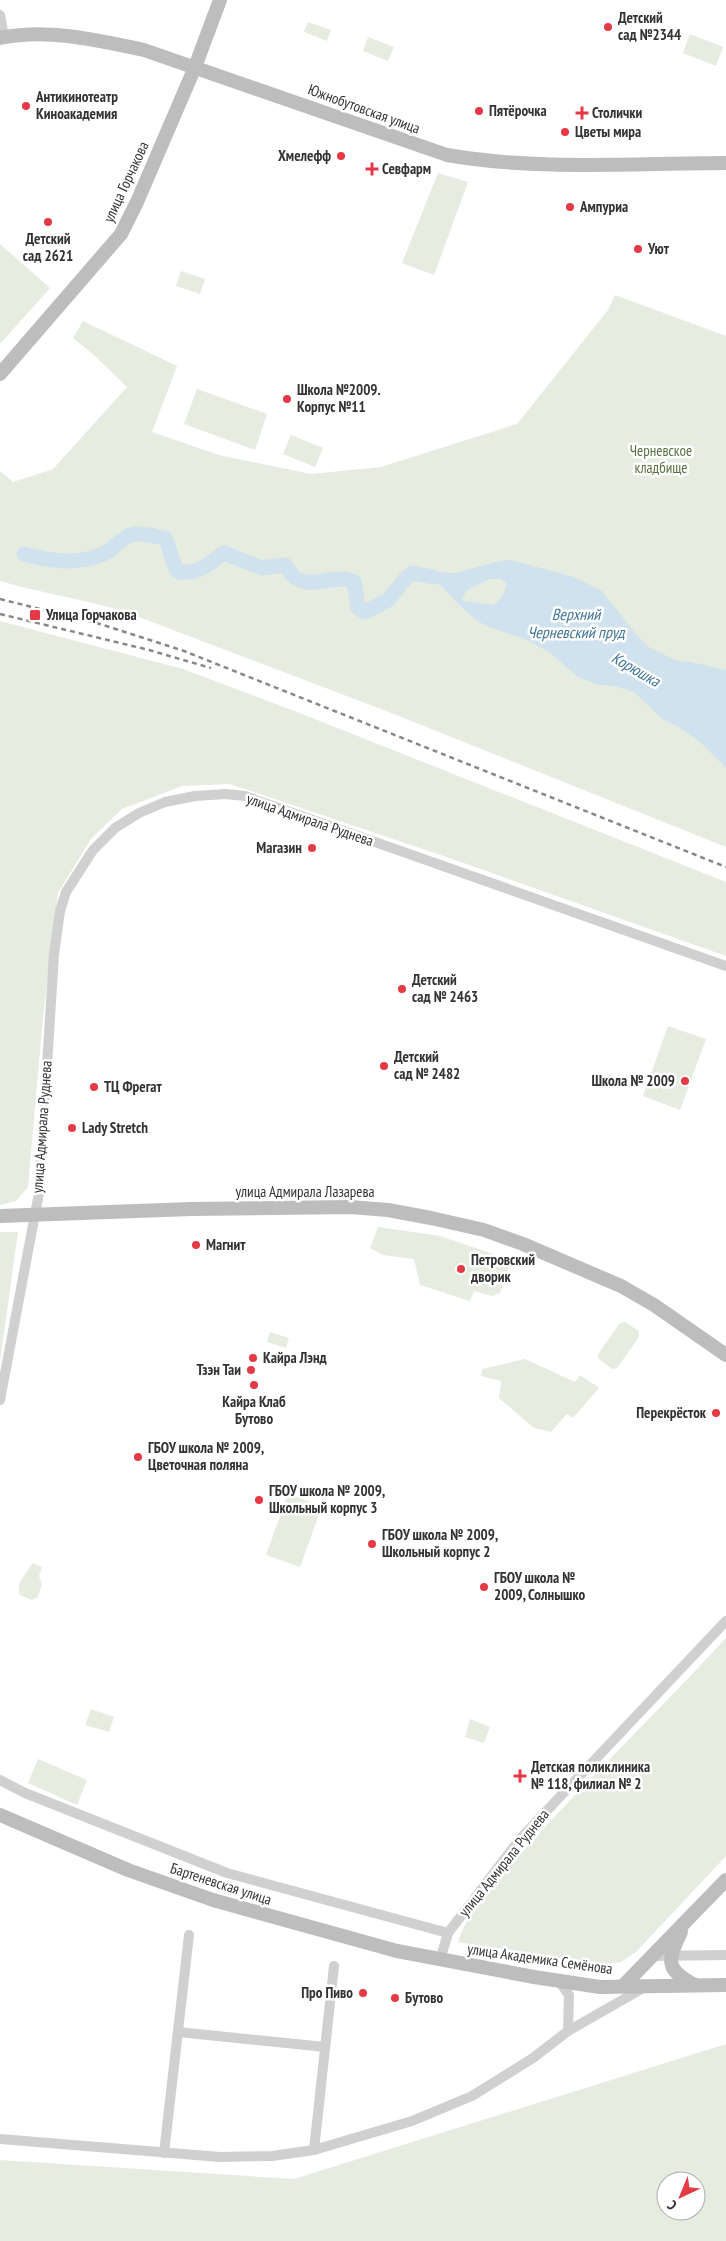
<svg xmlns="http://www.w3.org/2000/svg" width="726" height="2241" font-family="'PT Sans Narrow',sans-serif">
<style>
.green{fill:#e6ecdf;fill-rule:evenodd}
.water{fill:#cfe2ee;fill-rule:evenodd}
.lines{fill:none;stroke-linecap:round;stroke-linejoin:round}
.river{stroke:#cfe2ee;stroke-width:15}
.street{stroke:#d0d0d0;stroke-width:10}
.secondary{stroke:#bdbdbd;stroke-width:14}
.rail{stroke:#888;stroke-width:2.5;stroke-dasharray:5 4;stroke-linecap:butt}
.poi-dot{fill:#e63946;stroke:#fff;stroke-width:2}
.labels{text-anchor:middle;stroke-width:5;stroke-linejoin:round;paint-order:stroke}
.poi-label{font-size:15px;font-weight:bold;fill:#333;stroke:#fff;text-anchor:start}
.street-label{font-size:15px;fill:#333;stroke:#fff}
.park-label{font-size:15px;fill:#56703f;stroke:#fff}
.water-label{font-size:16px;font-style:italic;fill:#3f7597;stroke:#fff}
</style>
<rect width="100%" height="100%" fill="#fff"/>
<g class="green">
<polygon points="308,22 331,30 327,41 304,32"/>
<polygon points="690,34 723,47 716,66 683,53"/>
<polygon points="368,37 394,47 388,61 363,51"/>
<polygon points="438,173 468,182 434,275 402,263"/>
<polygon points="0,244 50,288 0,344"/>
<polygon points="181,271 205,279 200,294 176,286"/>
<path d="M615,295L726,336V847L394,714L123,611C83,599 40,593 0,581V471L13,482L53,469L127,387L94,355L73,338L83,321L177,366L152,432L219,455L311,474L381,467L517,424L608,310Z"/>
<polygon points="197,389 267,414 255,450 184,424"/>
<polygon points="291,435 323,448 315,467 283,454"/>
<polygon points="0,621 183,669 297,712 726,882 726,956 458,861 230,784 182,786 122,809 91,839 58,893 43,1017 28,1187 16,1201 0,1205"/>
<polygon points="668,1026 706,1039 680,1110 643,1096"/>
<polygon points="378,1227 440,1236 511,1260 500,1293 492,1296 474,1291 470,1301 420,1285 414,1259 383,1255 370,1248"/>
<polygon points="0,1232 18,1232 0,1362"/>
<polygon points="625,1322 639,1331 639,1337 617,1368 612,1369 598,1358 598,1354 620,1323"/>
<polygon points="270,1332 289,1338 286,1348 267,1342"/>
<polygon points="525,1359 575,1382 580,1375 599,1388 573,1418 567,1414 551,1432 534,1428 499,1398 501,1381 481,1376 482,1369"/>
<polygon points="288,1494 322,1506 300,1567 266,1555"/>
<path d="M32,1563L42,1567L39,1576L42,1584L38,1597L32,1600L20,1595C15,1581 27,1575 32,1563Z"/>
<path d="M726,1638V1856L636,1952L621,1962L601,1965L458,1942C468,1911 498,1880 519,1856C585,1781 658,1712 726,1638Z"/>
<polygon points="91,1709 114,1717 109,1732 85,1725"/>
<polygon points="470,1719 490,1727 484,1743 465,1737"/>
<polygon points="38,1759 87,1780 77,1805 28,1783"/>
<path d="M726,2044V2241H0V2160L294,2179ZM666,2181H696V2211H666Z"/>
</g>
<path class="water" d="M511,560L574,577L602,591L635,633L649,647L677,661L691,662L726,670V768L701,743L682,729L661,718L634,692L618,687L596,684L578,677L549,652L527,640L486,626L475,619L455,601L443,587L431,578L413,573L415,571L455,573L500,561ZM490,579H501L506,583C506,592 501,600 493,605L464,601L462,598L467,590Z"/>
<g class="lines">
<path class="river" d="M24,554C50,561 74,565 101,555C112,551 119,540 130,535C139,532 155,536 165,538C171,549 171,561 178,572C201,574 206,565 224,553L262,568L285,565C289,570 293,578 299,580C317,588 337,573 354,582L358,608L365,612L388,600L406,578L413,573L433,577"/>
<g class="street">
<polyline points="0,15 4,37"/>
<polyline points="0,1400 39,1193 54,954 60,911 66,892 93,850 115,828 139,813 165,802 195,796 226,794 245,796 726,966"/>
<polyline points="0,1780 25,1793 227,1873 448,1933"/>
<polyline points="653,1956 726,1955"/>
<polyline points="440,1960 448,1933 520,1839 726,1621"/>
<polyline points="559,1981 569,1995 568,2031"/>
<polyline points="178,2032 325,2047"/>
<polyline points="0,2139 220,2157 272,2156 314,2150 412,2121 472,2096 533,2058 568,2031 645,1987"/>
<polyline points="314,2150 334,1966"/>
<polyline points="164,2153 189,1935"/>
</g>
<g class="secondary">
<path d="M0,38C48,28 97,40 144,50L447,155C539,171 634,163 726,163"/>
<polyline points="0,374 121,234 137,202 195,67 220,0"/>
<polyline points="0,1216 191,1209 350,1207 388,1210 431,1218 484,1230 523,1244 621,1286 654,1305 726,1355"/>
<polyline points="0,1815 128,1870 213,1900 397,1951 534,1977 600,1987 726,1985"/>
<path d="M681,1932C667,1960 665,1970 695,1985"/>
<polyline points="623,1986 726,1880"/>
</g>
<g class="rail">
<polyline points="0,599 100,624 184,651 726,867"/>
<polyline points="0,614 149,650 211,668"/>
</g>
</g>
<g class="poi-dot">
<circle cx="608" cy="27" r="5"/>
<circle cx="26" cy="106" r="5"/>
<circle cx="479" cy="111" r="5"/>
<path d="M579.5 105.5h5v5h5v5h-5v5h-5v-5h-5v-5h5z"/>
<circle cx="565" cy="132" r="5"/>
<circle cx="341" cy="156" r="5"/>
<path d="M369.5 161.5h5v5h5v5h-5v5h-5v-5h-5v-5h5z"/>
<circle cx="570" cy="207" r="5"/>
<circle cx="48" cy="222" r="5"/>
<circle cx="638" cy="249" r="5"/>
<circle cx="287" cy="399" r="5"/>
<rect x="29" y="609" width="12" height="12" rx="2.5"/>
<circle cx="312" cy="848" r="5"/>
<circle cx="402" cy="989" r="5"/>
<circle cx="384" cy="1066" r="5"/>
<circle cx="685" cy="1081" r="5"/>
<circle cx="94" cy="1087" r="5"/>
<circle cx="72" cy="1128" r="5"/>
<circle cx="196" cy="1245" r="5"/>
<circle cx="461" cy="1269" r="5"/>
<circle cx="253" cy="1358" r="5"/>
<circle cx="251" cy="1370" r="5"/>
<circle cx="254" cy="1385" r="5"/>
<circle cx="716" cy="1413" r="5"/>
<circle cx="138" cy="1457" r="5"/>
<circle cx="259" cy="1500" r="5"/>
<circle cx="372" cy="1544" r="5"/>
<circle cx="484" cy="1587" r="5"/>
<path d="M517.5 1768.5h5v5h5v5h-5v5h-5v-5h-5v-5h5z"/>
<circle cx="363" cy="1993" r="5"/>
<circle cx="395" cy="1998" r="5"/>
</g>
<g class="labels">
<g class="poi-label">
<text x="618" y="23">Детский<tspan x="618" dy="17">сад №2344</tspan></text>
<text x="36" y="102">Антикинотеатр<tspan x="36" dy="17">Киноакадемия</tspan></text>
<text x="489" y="116">Пятёрочка</text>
<text x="592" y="118">Столички</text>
<text x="575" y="137">Цветы мира</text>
<text x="331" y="161" text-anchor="end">Хмелефф</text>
<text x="382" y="174">Севфарм</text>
<text x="580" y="212">Ампуриа</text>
<text x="48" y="244" text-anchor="middle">Детский<tspan x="48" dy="17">сад 2621</tspan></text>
<text x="648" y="254">Уют</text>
<text x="297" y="395">Школа №2009.<tspan x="297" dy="17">Корпус №11</tspan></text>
<text x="46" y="620">Улица Горчакова</text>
<text x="302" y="853" text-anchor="end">Магазин</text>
<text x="412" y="985">Детский<tspan x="412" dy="17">сад № 2463</tspan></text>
<text x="394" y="1062">Детский<tspan x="394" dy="17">сад № 2482</tspan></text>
<text x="675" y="1086" text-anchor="end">Школа № 2009</text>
<text x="104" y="1092">ТЦ Фрегат</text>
<text x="82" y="1133">Lady Stretch</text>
<text x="206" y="1250">Магнит</text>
<text x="471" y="1265">Петровский<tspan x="471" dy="17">дворик</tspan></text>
<text x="263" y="1363">Кайра Лэнд</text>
<text x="241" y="1375" text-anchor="end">Тзэн Таи</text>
<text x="254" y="1407" text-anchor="middle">Кайра Клаб<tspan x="254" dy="17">Бутово</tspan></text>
<text x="706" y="1418" text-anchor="end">Перекрёсток</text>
<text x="148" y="1453">ГБОУ школа № 2009,<tspan x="148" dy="17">Цветочная поляна</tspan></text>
<text x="269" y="1496">ГБОУ школа № 2009,<tspan x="269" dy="17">Школьный корпус 3</tspan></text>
<text x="382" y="1540">ГБОУ школа № 2009,<tspan x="382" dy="17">Школьный корпус 2</tspan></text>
<text x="494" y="1583">ГБОУ школа №<tspan x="494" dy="17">2009, Солнышко</tspan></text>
<text x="531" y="1772">Детская поликлиника<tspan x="531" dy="17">№ 118, филиал № 2</tspan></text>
<text x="353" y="1998" text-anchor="end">Про Пиво</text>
<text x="405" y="2003">Бутово</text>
</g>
<g class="street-label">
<text transform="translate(364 109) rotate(20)" y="5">Южнобутовская улица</text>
<text transform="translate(126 182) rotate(-65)" y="5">улица Горчакова</text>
<text transform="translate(310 820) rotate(19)" y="5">улица Адмирала Руднева</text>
<text transform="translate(42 1127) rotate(-86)" y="5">улица Адмирала Руднева</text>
<text x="305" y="1197">улица Адмирала Лазарева</text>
<text transform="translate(504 1863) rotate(-51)" y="5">улица Адмирала Руднева</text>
<text transform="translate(221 1884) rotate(18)" y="5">Бартеневская улица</text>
<text transform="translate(540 1959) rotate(8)" y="5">улица Академика Семёнова</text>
</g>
<g class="park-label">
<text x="661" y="456">Черневское<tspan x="661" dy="17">кладбище</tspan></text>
</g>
<g class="water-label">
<text x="576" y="620">Верхний<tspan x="576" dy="18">Черневский пруд</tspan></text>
<text transform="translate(636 669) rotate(30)" y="6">Корюшка</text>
</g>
</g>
<g transform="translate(681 2196) rotate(224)"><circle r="24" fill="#ffffff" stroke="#adadad"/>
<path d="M0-4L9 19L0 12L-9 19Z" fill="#e63946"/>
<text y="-8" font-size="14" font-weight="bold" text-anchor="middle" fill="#333333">С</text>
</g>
</svg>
